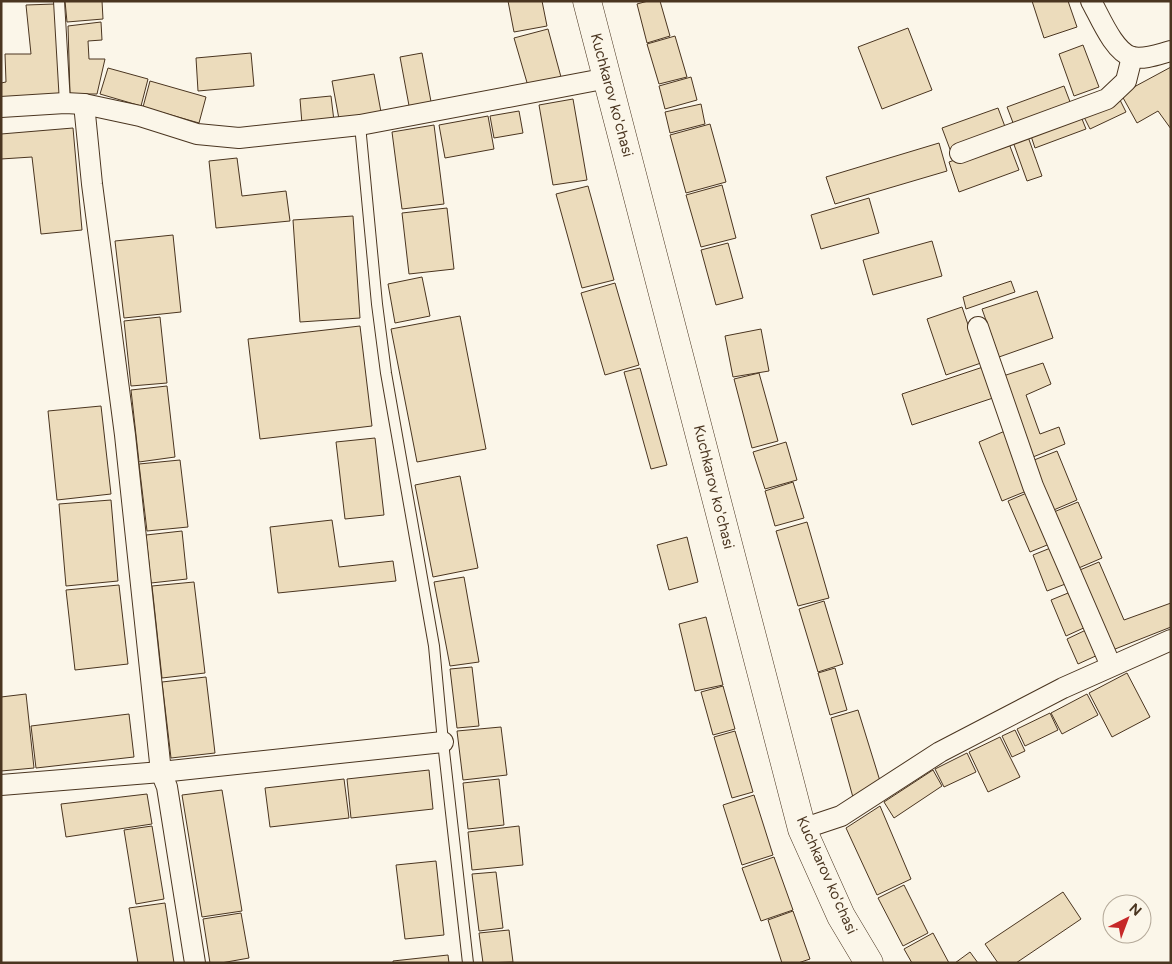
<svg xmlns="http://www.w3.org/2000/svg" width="1172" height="964" font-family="Figtree,sans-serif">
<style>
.building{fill:#ecdcbc;stroke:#4a3520}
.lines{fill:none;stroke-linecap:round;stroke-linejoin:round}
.lane-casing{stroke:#4a3520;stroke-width:12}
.street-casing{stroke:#4a3520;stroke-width:22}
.secondary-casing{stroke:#4a3520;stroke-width:29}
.lane{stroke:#fbf6e9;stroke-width:10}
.street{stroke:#fbf6e9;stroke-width:20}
.secondary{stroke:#fbf6e9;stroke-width:28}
.labels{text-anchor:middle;stroke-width:4;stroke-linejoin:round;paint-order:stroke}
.street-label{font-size:15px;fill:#4a3520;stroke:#fbf6e9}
</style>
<rect width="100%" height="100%" fill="#fbf6e9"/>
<g class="building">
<polygon points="65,1 102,1 103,19 67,22"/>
<polygon points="508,1 542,1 547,26 514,32"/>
<polygon points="648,1 660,1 670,36 647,43 637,4"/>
<polygon points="1032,1 1068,1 1077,27 1044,38"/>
<polygon points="55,4 61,96 1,99 1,83 6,82 5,54 31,54 26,5"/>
<polygon points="101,22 102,40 88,41 89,59 105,59 97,94 70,94 68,26"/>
<polygon points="908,28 932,90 882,109 858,47"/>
<polygon points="548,29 561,77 528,86 514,38"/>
<polygon points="675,36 687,77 659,84 647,44"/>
<polygon points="1083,45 1099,87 1074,96 1059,54"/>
<polygon points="251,53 254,86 198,91 196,58"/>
<polygon points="422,53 432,107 410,111 400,57"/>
<polygon points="1171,67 1171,129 1158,111 1137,123 1121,94"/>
<polygon points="108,68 148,79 141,106 100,94"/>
<polygon points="374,74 381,112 339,119 332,81"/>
<polygon points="691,77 697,100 665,109 659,86"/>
<polygon points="150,81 206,97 199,123 143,107"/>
<polygon points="1064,86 1072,107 1015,128 1007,107"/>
<polygon points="331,96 334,121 302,124 300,99"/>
<polygon points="1118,96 1126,112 1090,129 1082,113"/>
<polygon points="573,99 587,180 553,185 539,105"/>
<polygon points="701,104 705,124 670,133 665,112"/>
<polygon points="998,108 1007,132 951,152 942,128"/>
<polygon points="519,111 523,133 494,138 490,116"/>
<polygon points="1080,114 1086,129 1035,148 1030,133"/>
<polygon points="488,116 494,149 445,158 439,125"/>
<polygon points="710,124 726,182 686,193 670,135"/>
<polygon points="434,125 444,204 402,209 392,132"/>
<polygon points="73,128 82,230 41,234 32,157 1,159 1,134"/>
<polygon points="1027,134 1042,176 1027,181 1012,139"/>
<polygon points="1008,141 1019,170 959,192 949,162"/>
<polygon points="939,143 947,171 835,204 826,177"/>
<polygon points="237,158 242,196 286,191 290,221 216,228 209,161"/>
<polygon points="722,185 736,238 701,247 686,195"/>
<polygon points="588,186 614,280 582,288 556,194"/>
<polygon points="869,198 879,233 821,249 811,215"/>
<polygon points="447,208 454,269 409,274 402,213"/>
<polygon points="353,216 360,318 300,322 293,220"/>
<polygon points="173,235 181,312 124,318 115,241"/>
<polygon points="932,241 942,276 873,295 863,260"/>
<polygon points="728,243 743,298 716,305 701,250"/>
<polygon points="422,277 430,316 395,323 388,284"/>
<polygon points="1011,281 1015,292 966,309 963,297"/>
<polygon points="615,283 639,365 605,375 581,293"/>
<polygon points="1037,291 1053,338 999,357 982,309"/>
<polygon points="962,307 981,363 946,375 927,319"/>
<polygon points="460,316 486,449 417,462 391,329"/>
<polygon points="160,317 167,383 131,386 124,321"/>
<polygon points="360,326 372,426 260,439 248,339"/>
<polygon points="761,329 769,371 733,377 725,336"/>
<polygon points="1043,363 1051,384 1026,395 1040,434 1059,427 1065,444 1028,459 1000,377"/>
<polygon points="983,367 993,398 912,425 902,394"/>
<polygon points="640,368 667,465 651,469 624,372"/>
<polygon points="759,373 778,441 752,448 734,379"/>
<polygon points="167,386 175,457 139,462 131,390"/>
<polygon points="101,406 111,494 57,500 48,411"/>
<polygon points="1005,431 1029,490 1002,501 979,442"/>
<polygon points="375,438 384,515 345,519 336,442"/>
<polygon points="786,442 797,480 765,489 753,452"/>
<polygon points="1057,451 1077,500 1049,512 1029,462"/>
<polygon points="180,460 188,527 147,531 139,464"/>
<polygon points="460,476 478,568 433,577 415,485"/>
<polygon points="793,482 804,518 775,526 765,491"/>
<polygon points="1029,492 1052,543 1030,552 1008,501"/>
<polygon points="111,500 118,581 66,586 59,504"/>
<polygon points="1078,502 1102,558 1074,570 1049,514"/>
<polygon points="332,520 339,567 393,561 396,581 278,593 270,527"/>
<polygon points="807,522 829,598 798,606 776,531"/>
<polygon points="182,531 187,579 151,583 146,535"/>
<polygon points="687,537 698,582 669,590 657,545"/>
<polygon points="1053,547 1068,583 1047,591 1033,555"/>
<polygon points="1099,562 1124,620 1171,603 1171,627 1110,651 1075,572"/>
<polygon points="464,577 479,662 450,666 434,582"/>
<polygon points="194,582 205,673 162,678 152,586"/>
<polygon points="119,585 128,664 75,670 66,590"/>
<polygon points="1073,591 1088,626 1066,636 1051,600"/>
<polygon points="824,601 843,664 818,672 799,609"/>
<polygon points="706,617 723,685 695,691 679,624"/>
<polygon points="1088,629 1100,654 1078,664 1067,639"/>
<polygon points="472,667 479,726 457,728 450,669"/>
<polygon points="835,668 847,710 830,715 818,673"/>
<polygon points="1127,673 1150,717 1112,737 1089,693"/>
<polygon points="206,677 215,753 171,758 162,682"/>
<polygon points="723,686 735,729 713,735 701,692"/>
<polygon points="26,694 34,768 1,771 1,697"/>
<polygon points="1087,694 1098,715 1062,734 1051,713"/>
<polygon points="858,710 880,781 854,801 831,718"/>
<polygon points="1050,713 1058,730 1025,746 1017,729"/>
<polygon points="129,714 134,757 36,768 31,726"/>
<polygon points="501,727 507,775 463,780 457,731"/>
<polygon points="1015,730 1025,751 1012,757 1002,736"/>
<polygon points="735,731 753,792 732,798 714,737"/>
<polygon points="1000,737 1020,777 988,792 969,752"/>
<polygon points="967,753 976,772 944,787 935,769"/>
<polygon points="429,770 433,809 351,818 347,779"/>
<polygon points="933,770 942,786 894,818 884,802"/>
<polygon points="344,779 349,818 270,827 265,788"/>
<polygon points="499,779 504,825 468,829 463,783"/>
<polygon points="222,790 242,911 202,917 182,795"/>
<polygon points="147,794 152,824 66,837 61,804"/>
<polygon points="754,795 773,855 742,865 723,805"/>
<polygon points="880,806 911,879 877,895 846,828"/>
<polygon points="152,826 164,899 136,904 124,830"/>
<polygon points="519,826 523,865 472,870 468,832"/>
<polygon points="774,857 793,910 761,921 742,868"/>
<polygon points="436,861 444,935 405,939 396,865"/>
<polygon points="496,872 503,928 479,931 472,874"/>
<polygon points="904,885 928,933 903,946 878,898"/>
<polygon points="1063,892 1081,919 1016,963 998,963 985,944"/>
<polygon points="165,903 174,963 138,963 129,908"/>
<polygon points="793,911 810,959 798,963 782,963 768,920"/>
<polygon points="241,913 249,958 221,963 210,963 203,919"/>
<polygon points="509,930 513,962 483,963 479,933"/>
<polygon points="933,933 949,963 912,963 904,949"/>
<polygon points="970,952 978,963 955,963"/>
<polygon points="448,955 449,963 393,963 393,961"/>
</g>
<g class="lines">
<defs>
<g id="lane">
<polyline points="59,1 65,103"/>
<polyline points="360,125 377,304 386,373 434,646 443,742 468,963"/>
</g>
<g id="street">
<path d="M1091,1C1100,17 1114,52 1132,57C1145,60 1159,54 1171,51"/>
<polyline points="84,104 92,184 125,435 161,772 167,787 195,963"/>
<polyline points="1,107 65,103 84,104 140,116 197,134 239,138 360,125 608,78"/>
<polyline points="960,153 1107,99 1126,81 1132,57"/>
<polyline points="978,327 1033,486 1111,666"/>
<polyline points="1,785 161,772 443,742"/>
<polyline points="802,829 841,816 940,752 1063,688 1171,640"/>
</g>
<polyline id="secondary" points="587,1 802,829 841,916 869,963"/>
</defs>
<use href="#lane" class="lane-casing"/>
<use href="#street" class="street-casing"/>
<use href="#secondary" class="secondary-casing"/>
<use href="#lane" class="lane"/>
<use href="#street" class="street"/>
<use href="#secondary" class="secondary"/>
</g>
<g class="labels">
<g class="street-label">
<text transform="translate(612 95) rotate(75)" y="5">Kuchkarov ko'chasi</text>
<text transform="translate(714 487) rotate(76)" y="5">Kuchkarov ko'chasi</text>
<text transform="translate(827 875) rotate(66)" y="5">Kuchkarov ko'chasi</text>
</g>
</g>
<rect width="1172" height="964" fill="none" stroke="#4a3520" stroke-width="5"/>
<g transform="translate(1127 919) rotate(42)"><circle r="24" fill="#fbf6e9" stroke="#b4a999"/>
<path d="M0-4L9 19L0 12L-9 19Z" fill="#c62828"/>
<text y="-8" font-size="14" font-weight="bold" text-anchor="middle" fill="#4a3520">N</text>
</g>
</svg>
